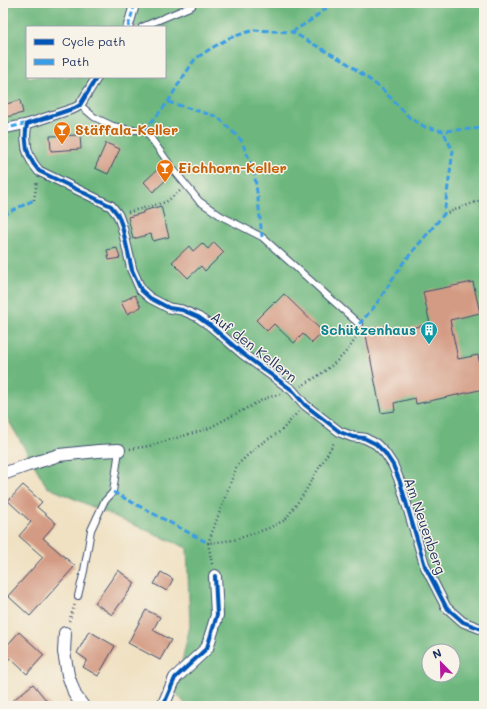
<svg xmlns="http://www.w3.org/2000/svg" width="487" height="709" font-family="Mali,sans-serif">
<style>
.forest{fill:#6db77e;stroke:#44736e;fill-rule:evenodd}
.building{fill:#d49b84}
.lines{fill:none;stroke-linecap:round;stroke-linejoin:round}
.service-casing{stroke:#3b4a6d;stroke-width:8}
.pedestrian-casing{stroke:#3b4a6d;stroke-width:11}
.minor-casing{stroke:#3b4a6d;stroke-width:14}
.path{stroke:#3b4a6d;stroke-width:2.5;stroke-dasharray:1 3;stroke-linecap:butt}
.service{stroke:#fff;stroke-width:6}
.pedestrian{stroke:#fff;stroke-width:9}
.minor{stroke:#fff;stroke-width:12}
.quiet{stroke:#3b9de6;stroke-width:3;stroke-dasharray:6 3;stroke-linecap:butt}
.cycleway-casing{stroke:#f7f3e8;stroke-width:6}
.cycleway{stroke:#0057b8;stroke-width:4}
.labels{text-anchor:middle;stroke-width:3;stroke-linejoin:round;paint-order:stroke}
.food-label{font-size:14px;font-weight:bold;fill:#c56008;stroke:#f7f3e8;text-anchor:start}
.culture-label{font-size:14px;font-weight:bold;fill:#0d838f;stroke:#f7f3e8;text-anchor:end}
.street-label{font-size:14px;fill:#1b2f5e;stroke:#f7f3e8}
</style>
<rect width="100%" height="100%" fill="#f7f3e8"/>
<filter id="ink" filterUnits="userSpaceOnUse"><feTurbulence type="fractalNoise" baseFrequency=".025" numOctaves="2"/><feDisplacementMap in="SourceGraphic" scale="8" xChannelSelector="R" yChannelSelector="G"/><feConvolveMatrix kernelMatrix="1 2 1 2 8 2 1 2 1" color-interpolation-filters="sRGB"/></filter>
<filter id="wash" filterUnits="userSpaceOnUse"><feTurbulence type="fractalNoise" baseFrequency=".012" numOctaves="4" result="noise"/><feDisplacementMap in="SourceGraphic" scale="16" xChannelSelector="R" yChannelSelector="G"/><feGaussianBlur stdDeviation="0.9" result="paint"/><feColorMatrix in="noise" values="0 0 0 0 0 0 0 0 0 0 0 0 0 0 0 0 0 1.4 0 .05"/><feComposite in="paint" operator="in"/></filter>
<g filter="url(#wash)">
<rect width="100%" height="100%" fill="#f0e1c2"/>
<path class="forest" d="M3,3H484V706H187L175,692L190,626L187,548L47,487L3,411ZM27,27H165V77H27ZM429,651H453V675H429Z"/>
<g id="blocks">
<g class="building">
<polygon points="20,100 23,113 6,117 3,105"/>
<polygon points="80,135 81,149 51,151 50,136"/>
<polygon points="106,143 120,149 108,174 95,168"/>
<polygon points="158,169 167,179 153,192 144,182"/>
<polygon points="161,206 169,237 153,241 151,234 133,239 128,217 143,213 143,211"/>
<polygon points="214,242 224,252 205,271 201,266 188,278 172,262 189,246 193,251 202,243 208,249"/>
<polygon points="117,248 120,258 109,260 107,250"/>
<polygon points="473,282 480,313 450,320 458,359 478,355 484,384 484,389 416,404 415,398 394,403 395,411 381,413 365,330 386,326 387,333 430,324 423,292"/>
<polygon points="284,294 323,332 312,343 303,334 294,343 274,324 267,331 256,320 274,302 275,303"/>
<polygon points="135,295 141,307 127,314 121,302"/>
<polygon points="23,485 42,502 37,507 56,523 43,538 75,566 30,616 8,596 43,557 19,536 31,522 8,501"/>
<polygon points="118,570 135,583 112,615 95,603"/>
<polygon points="161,572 173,579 167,591 154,584"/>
<polygon points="146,610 160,617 153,630 171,640 160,660 128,643"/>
<polygon points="89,631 115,646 98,676 83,667 87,660 77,653"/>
<polygon points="19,632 44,655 27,674 10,658 3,666 3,650"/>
<polygon points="33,684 51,706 6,706"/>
</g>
</g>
</g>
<g filter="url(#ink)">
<use href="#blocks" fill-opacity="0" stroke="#3b4a6d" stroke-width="1"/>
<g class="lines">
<defs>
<g id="service">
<polyline points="142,27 192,6"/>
<polyline points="80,105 94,117 113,126 130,130 145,130 173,169 199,201 221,216 262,237 359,324"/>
<polyline points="78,596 84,571 91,530 104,502 113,492 119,450"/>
</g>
<g id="pedestrian">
<polyline points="128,27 135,3"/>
<path d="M27,124C26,129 25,135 26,141C26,152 32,163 39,171L111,206L118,215L122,226L132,270L141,290L150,298L169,308L182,310L198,317L212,327L243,354L292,390L305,405L340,432L353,437L364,438L376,444L385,453L393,465L400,482L425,566L446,607L463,622L484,630"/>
<polyline points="3,129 27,124 75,108 80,105 97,77"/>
</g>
<g id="minor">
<polyline points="3,474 28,465 59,455 98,451 119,450"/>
<polyline points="65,633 64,652 68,675 75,695 83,706"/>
<polyline points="163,706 175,678 207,648 217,615 215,576"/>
</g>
</defs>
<use href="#service" class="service-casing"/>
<use href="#pedestrian" class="pedestrian-casing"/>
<use href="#minor" class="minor-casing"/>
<g class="path">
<polyline points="34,200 37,181"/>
<polyline points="128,212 166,202 180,191"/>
<polyline points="444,214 484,199"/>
<path d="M301,386C319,377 353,352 357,333"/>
<polyline points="130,449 149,446 207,429 266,398 280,394"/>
<polyline points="208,543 237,465 259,445 281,431 298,412"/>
<polyline points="212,564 208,543 234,540 269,528 285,520 303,495 335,441"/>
<polyline points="69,621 75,604"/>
</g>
<use href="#service" class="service"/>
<use href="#pedestrian" class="pedestrian"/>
<use href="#minor" class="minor"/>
<g class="quiet">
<polyline points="128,27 135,3"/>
<polyline points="292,32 311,20 333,3"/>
<polyline points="168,102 218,117 241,140 254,171 258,199 262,237"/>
<polyline points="3,129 28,123"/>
<polyline points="145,130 168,102 176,88 195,59 210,49 229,38 254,30 292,32 347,63 382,89 410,118 425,127 443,131 484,128"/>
<polyline points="3,215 34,200"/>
<polyline points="359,324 375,306 403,263 444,214 453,151 443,131"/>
<polyline points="113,492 208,543"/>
</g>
<defs>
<g id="cycleway">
<path d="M97,77L80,105L75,108L27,124C26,129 25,135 26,141C26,152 32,163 39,171L111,206L118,215L122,226L132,270L141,290L150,298L169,308L182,310L198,317L212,327L243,354L292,390L305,405L340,432L353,437L364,438L376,444L385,453L393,465L400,482L425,566L446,607L463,622L484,630"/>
<polyline points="163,706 175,678 207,648 217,615 215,576"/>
</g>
</defs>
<use href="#cycleway" class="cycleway-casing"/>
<use href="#cycleway" class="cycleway"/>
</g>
</g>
<defs>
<symbol id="bar-pin" viewBox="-11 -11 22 30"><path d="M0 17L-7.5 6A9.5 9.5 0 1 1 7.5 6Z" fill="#e8710a" stroke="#f7f3e8"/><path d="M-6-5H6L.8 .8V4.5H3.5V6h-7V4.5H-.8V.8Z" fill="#fff"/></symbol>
<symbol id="building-pin" viewBox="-11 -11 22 30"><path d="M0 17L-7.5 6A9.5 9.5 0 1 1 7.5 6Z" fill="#0f9aa8" stroke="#f7f3e8"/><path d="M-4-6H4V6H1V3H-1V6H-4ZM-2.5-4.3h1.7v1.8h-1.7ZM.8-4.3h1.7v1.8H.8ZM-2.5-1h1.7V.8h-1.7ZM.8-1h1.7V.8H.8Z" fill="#fff"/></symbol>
</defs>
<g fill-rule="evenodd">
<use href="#bar-pin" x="52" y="120" width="20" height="27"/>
<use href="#bar-pin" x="155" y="158" width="20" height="27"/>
<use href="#building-pin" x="419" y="320" width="20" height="27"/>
</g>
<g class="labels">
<g class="food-label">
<text x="75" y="135">Stäffala-Keller</text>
<text x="178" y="173">Eichhorn-Keller</text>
</g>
<g class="culture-label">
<text x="416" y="335">Schützenhaus</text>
</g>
<g class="street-label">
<text transform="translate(254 347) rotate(38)" y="5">Auf den Kellern</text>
<text transform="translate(425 526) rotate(71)" y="5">Am Neuenberg</text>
</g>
</g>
<rect width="487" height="709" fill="none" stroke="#f7f3e8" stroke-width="16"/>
<rect x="26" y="26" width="140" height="52" fill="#f7f3e8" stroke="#9fa5b1"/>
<rect x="34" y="39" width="20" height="6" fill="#0057b8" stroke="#9fa5b1"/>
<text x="62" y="46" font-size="12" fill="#1b2f5e">Cycle path</text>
<rect x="34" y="59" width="20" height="6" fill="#3b9de6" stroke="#9fa5b1"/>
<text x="62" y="66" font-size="12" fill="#1b2f5e">Path</text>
<g transform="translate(441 663) rotate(337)"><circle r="19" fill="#f7f3e8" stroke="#9fa5b1"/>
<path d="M0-3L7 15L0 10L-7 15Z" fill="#b5179e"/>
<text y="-6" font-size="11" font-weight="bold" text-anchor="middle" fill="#1b2f5e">N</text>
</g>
</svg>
